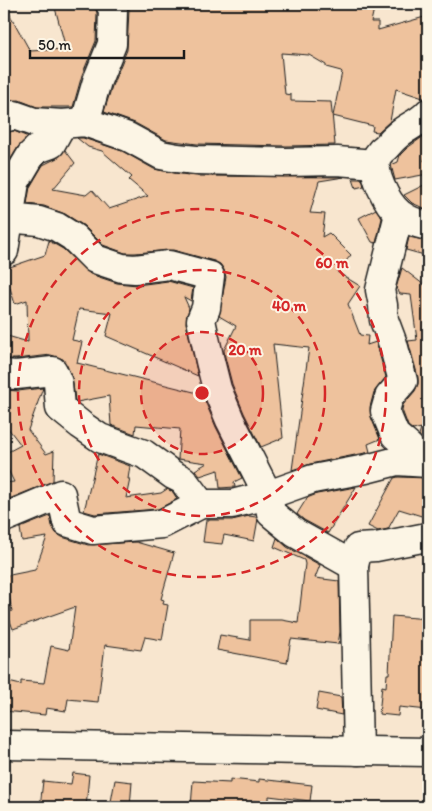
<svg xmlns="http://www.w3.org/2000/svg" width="432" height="811" font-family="Itim,sans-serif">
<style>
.building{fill:#eec29d;stroke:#1c1c1c}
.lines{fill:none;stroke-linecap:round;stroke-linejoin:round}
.minor-casing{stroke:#1c1c1c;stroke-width:31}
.minor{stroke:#fcf5e5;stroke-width:28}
.ring{fill:none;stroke:#d62828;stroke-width:2.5;stroke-dasharray:9 6}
.centre{fill:#d62828;stroke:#fcf5e5;stroke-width:2.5}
.ring-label{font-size:15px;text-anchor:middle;font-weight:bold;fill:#d62828;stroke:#fcf5e5;stroke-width:4;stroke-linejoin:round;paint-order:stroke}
</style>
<rect width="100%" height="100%" fill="#f8e6cf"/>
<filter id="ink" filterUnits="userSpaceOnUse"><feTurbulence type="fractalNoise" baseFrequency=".02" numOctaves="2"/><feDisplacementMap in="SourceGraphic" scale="10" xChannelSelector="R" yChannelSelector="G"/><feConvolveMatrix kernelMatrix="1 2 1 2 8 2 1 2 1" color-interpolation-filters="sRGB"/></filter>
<g filter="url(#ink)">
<g class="building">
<polygon points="4,4 30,51 66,49 54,4 94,4 97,13 96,41 82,75 73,107 37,107 19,100 4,102"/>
<polygon points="127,4 375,4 371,22 378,22 378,30 428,16 428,98 423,98 396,89 390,121 378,132 372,131 373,126 333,116 342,72 341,71 326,67 326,65 309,55 281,53 285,94 291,95 291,101 331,102 335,145 286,146 197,144 166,140 135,123 104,112 112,86 127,50 129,9"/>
<polygon points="14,131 28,137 18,147 4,170 4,133"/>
<polygon points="424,136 428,143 424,161 428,162 428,174 395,180 391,165 398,162 400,155 407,148"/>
<polygon points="77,138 83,138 122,151 154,169 174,173 196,176 344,177 319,181 310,213 325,214 322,237 329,233 351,255 337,272 360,286 348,304 360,335 368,336 367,345 376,342 386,377 374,392 370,407 371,417 380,439 368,444 370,452 310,464 292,470 309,348 273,344 283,438 261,447 244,413 232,384 225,357 224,350 236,326 219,316 226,277 224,270 220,264 214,261 173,250 135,253 125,253 103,245 84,226 65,214 44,206 27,204 30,187 43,165 57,158 65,150 75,163 53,189 86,195 92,190 109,209 148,196 129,180 132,177 102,151 88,147"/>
<polygon points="353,179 362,179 364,186 356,188"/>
<polygon points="428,183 428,210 412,203 404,195"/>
<polygon points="376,209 382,218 376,243 372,242 359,218"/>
<polygon points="409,237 428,241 428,256 406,250"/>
<polygon points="49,241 63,249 90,274 117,283 137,285 168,281 193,288 191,301 184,297 189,308 186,323 198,376 106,336 112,313 79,309 72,340 82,342 77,363 202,394 216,427 242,478 234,482 235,487 220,488 218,470 200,476 195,470 207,463 178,459 180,429 136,425 135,434 111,425 109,396 77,402 75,400 72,377 63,359 51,355 16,359 4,359 4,335 28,342 27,300 15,304 4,269 45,255"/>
<polygon points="402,268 428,288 428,447 424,447 424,442 419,435 421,428 413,430 408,426 402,410 403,405 415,391 418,384 418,377 408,341 417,340 411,295 400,294 396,288"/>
<polygon points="43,388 28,430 46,454 54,451 53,481 4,501 4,483 14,482 4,462 4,454 21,445 4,423 4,390 18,391"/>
<polygon points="98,454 130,466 128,479 130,479 126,498 161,493 167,489 173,492 177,499 158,509 95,514 84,511"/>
<polygon points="398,477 428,478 428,518 399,509 388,529 378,531 368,526 394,478"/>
<polygon points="356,487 328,533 304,520 297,514 307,498 317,494"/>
<polygon points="50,516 52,526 56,533 62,537 88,545 136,542 174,553 161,599 164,600 163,604 168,605 162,640 145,637 141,650 105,645 98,702 68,699 66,711 46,708 45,715 4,711 4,681 21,685 21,681 44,683 51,646 69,650 75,607 13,629 7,613 12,611 5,576 35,570 47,537 22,541 20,528"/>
<polygon points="249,516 256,517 258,519 254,541 224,535 222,544 203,542 206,520 232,520"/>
<polygon points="277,538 287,547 320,565 315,578 339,581 340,632 338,644 291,639 287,663 217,650 220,635 250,640 250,620 282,620 298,623 305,564 304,560 274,547"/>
<polygon points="392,616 428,619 428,710 399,707 398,716 379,714 382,686 386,687 387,674 389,674"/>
<polygon points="319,693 341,697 342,715 316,710"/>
<polygon points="73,773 89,775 86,807 40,807 43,781 71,784"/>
<polygon points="230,779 259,782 259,779 312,785 310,801 269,796 269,802 252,801 251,807 191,807 193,781 230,783"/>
<polygon points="115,780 132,782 130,807 110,807"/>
</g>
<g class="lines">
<defs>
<g id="minor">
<path d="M428,113C420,122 409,126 400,133C395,137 390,142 386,147C383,149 380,152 378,155C369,170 387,204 400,214C407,220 419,224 428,226"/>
<polyline points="4,118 14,115 34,122 62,124 85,122 128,137 161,155 177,158 196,160 286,162 337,161 375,164"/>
<polyline points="85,122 97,81 112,44 113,9 110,4"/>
<polyline points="8,218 39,221 57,227 73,237 95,259 122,268 135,269 169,265 210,276 206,308 201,320 210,361 217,389 230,420 268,495 271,513 295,533 354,566"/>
<polyline points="4,251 15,182 31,155 37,149 51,144 62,124"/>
<polyline points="4,374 16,375 53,371 58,383 60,408 81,425 100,438 144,454 173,475 183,480 201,504"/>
<polyline points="397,461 406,456 409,447 395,435 385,411 389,397 403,381 393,344 384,320 383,305 380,290 399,214"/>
<polyline points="4,518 61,494 67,522 93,530 162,524 201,504 232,504 268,495 313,479 366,469 397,461 428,463"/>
<polyline points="4,745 428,752"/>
<polyline points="358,751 354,566 358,548 376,547 427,537"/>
</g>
</defs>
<use href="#minor" class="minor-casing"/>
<use href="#minor" class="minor"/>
</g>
</g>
<circle cx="202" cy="393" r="61" fill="#d62828" fill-opacity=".12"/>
<g class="ring">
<circle cx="202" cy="393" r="61"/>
<circle cx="202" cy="393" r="123"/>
<circle cx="202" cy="393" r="184"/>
</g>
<circle cx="202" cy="393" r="8" class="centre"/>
<g class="ring-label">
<text x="332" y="268">60 m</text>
<text x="289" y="311">40 m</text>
<text x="245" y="355">20 m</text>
</g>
<rect width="432" height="811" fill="none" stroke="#fcf5e5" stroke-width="20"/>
<rect x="10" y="10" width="412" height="791" fill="none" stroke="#1c1c1c" stroke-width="2" filter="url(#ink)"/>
<path d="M30 50v8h154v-8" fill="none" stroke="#1c1c1c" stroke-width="2.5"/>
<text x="38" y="50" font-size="15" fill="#1c1c1c" stroke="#fcf5e5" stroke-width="4" paint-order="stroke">50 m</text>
</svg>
